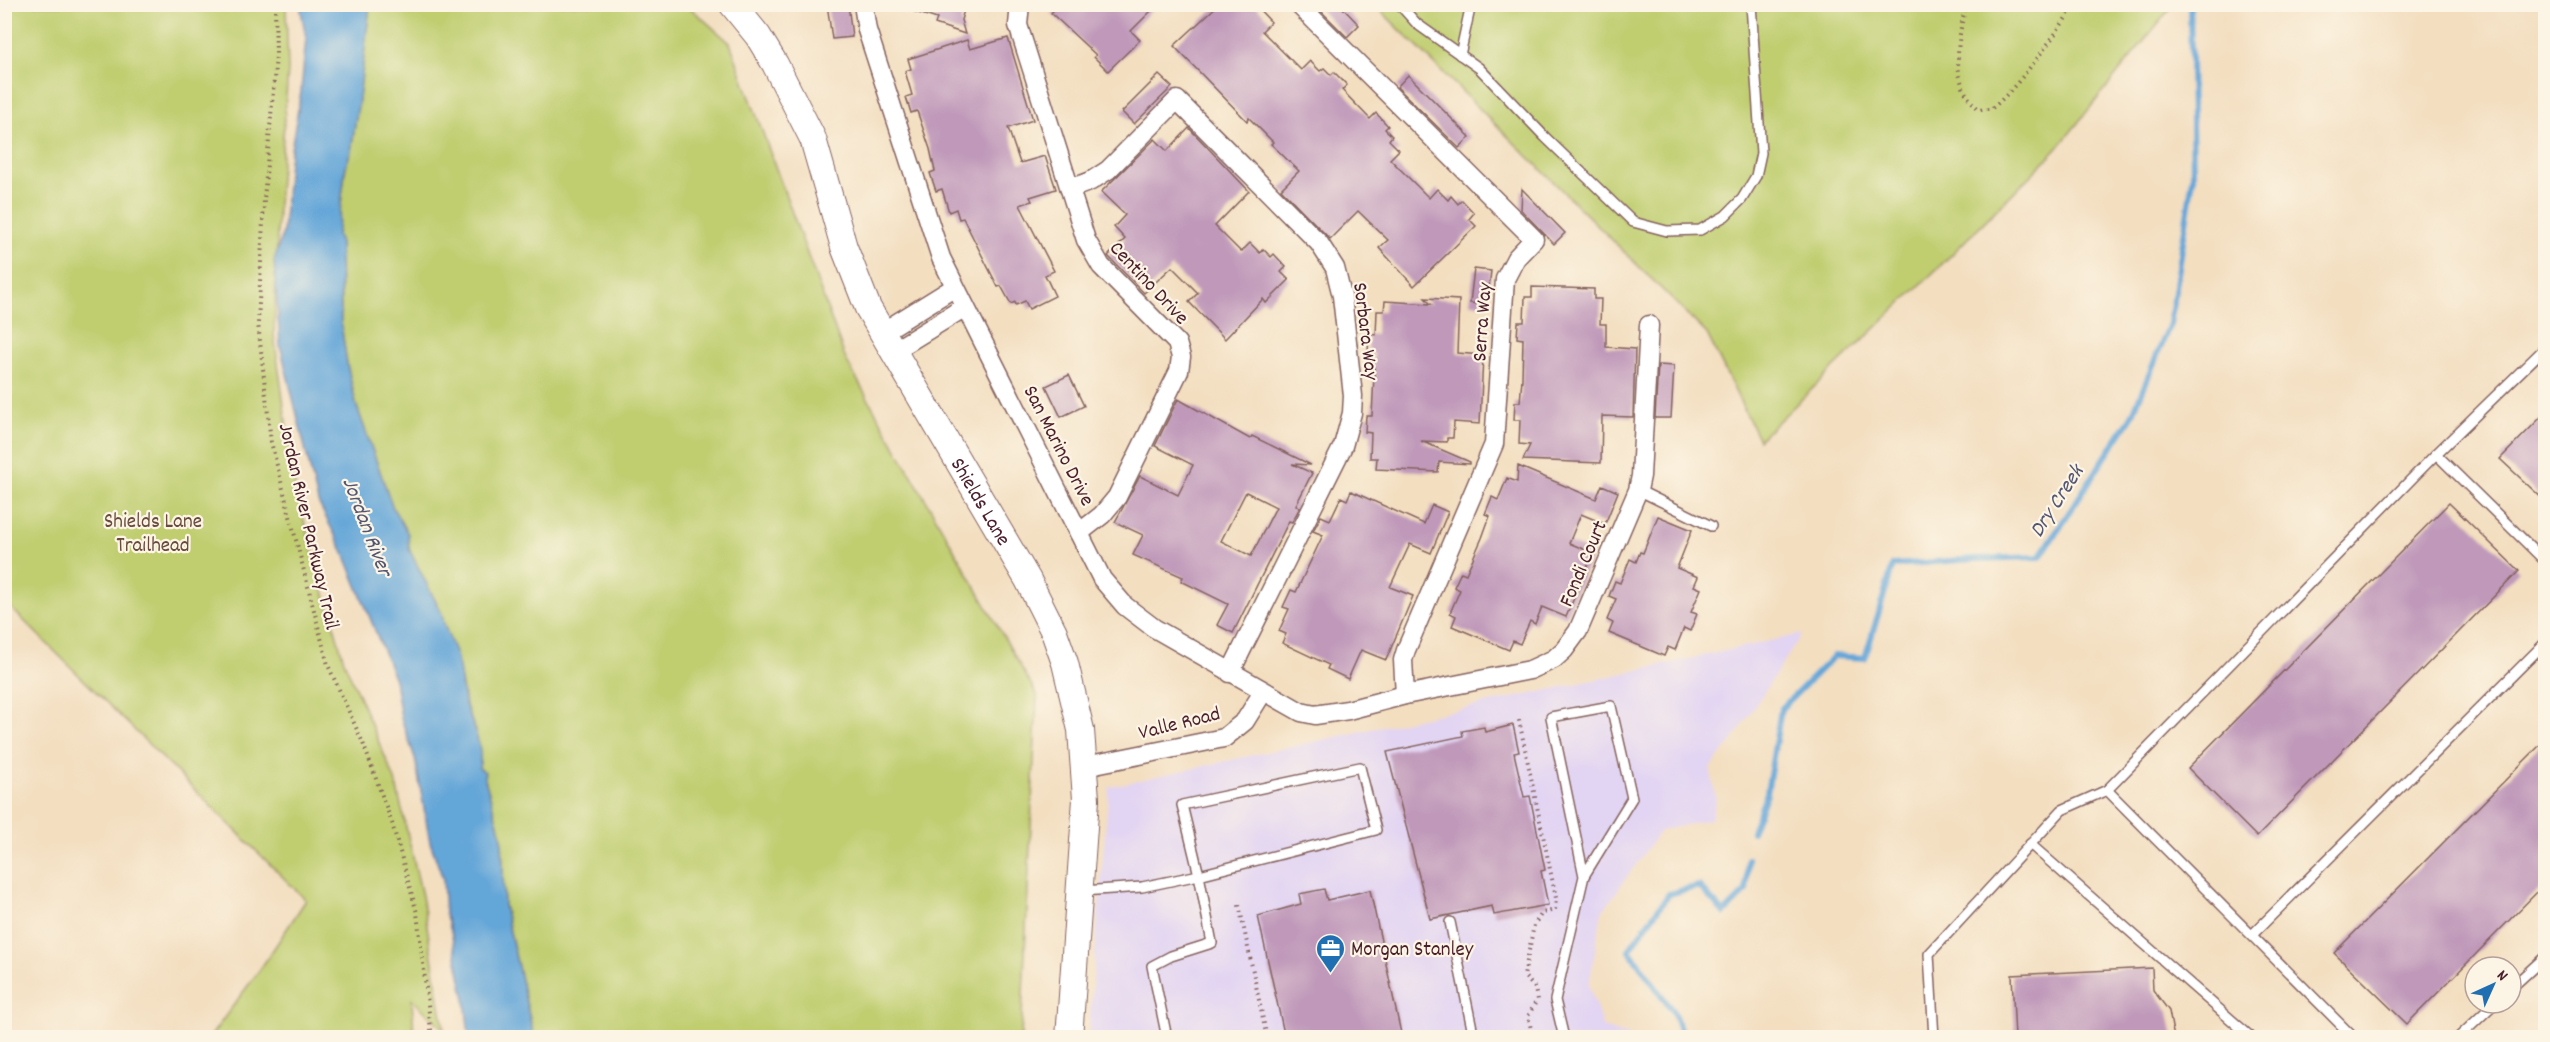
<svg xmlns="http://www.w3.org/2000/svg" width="2550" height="1042" font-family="Dekko,sans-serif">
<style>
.built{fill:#e2d4f3}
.green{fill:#c0ce70;stroke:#85764e;stroke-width:1.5}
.water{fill:#64a6d8;stroke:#576282;stroke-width:1.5}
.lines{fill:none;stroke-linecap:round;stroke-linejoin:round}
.stream{stroke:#64a6d8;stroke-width:6}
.building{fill:#c099ba;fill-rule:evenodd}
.service-casing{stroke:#85625f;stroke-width:12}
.minor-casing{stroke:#85625f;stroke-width:21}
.secondary-casing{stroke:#85625f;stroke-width:28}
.path{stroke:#85625f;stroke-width:4;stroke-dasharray:1.5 4.5;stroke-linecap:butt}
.service{stroke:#fff;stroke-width:9}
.minor{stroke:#fff;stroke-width:18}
.secondary{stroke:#fff;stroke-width:26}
.labels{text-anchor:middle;stroke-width:4.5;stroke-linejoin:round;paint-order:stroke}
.street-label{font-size:21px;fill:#4a1f2b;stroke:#fcf5e5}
.park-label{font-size:21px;fill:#684b3c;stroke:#fcf5e5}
.poi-label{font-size:21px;fill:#4a1f2b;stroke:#fcf5e5;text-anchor:start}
.water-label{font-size:22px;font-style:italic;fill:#545570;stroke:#fcf5e5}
</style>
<rect width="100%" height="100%" fill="#fcf5e5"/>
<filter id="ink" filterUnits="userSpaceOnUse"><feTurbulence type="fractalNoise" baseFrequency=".0167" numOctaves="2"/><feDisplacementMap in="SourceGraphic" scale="12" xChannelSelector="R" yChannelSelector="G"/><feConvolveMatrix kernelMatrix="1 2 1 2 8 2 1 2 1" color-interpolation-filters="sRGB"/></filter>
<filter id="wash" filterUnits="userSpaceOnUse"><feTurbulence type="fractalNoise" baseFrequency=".008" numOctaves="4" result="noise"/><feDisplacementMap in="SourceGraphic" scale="24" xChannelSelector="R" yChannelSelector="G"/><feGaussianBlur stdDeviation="1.35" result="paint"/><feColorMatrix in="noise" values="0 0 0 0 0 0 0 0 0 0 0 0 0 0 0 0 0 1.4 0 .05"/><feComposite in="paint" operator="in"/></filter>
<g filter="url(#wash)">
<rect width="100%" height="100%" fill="#f3dec0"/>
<polygon class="built" points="1802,634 1733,740 1710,768 1716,799 1711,819 1660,831 1602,912 1589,985 1603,1028 1632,1037 1088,1038 1109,787"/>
<g class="green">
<polygon points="4,5 286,5 288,70 278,205 274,335 296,492 344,661 395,780 422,896 444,1030 412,999 414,1037 210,1037 261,968 306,900 5,602"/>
<polygon points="370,5 687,5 730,43 846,360 1037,695 1021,1037 534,1037 504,905 502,838 484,776 485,772 479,768 475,729 465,703 458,663 443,624 442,614 409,549 408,534 393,508 356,404 347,364 341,324 340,243 337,235 346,165 351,151 359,99"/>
<polygon points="1375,5 2173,5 2056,150 1938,268 1759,440 1707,334"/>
</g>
<path class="water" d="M300,5H370L359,99L351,151L346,165L337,235L340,243L341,324L347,364L356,404L393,508L408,534L409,549L442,614C444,631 455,646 458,663C461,675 461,688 464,700C470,721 485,746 479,768L485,772L484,776L502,838L504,906L534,1037H469L465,999L451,931L445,914L443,879L430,842L415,758L401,718L395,680L343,551L318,502L280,345L274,261L283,232L289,161L301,92L306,38Z"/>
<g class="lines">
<g class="stream">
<polyline points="1752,832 1767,793 1781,709 1834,656 1865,658 1893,565 1975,559 2040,557 2132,416 2170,324 2193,178 2190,4"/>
<polyline points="1683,1038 1674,1013 1629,950 1669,894 1699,886 1724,913 1746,891 1748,859"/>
</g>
</g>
<g id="blocks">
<g class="building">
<polygon points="827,4 848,4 852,37 832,39"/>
<polygon points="903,4 966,4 961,20 965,34 935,24 937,19 903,8"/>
<polygon points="1059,4 1158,4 1131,31 1140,40 1108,71 1094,57 1096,55 1051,13"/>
<polygon points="1219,4 1254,4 1271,22 1262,31 1301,70 1310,61 1320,71 1324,68 1331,75 1334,72 1347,85 1342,90 1370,119 1376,113 1388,126 1385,129 1392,136 1389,140 1399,150 1390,159 1429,198 1437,189 1448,200 1451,196 1458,204 1462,200 1474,213 1469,219 1476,226 1414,286 1379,248 1388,240 1358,211 1330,239 1281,189 1299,171 1271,144 1273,142 1249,118 1247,121 1174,46"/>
<polygon points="1314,4 1339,4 1359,25 1347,37"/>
<polygon points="1008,38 1033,120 1008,128 1020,163 1045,156 1056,189 1030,197 1032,201 1020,205 1054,271 1045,275 1055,296 1029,309 1025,301 1016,305 1015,302 1011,304 1001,286 998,287 963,218 959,219 956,209 949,212 942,189 936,191 930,173 935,171 930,149 917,111 911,113 906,97 912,95 905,71 911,69 908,59 967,40 970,49"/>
<polygon points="1159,75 1172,87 1134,124 1122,112"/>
<polygon points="1408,75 1470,137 1459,148 1397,87"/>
<polygon points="1189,128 1249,191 1215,226 1241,252 1250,243 1260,253 1263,249 1271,257 1274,254 1286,267 1281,272 1289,280 1266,303 1263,299 1225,339 1189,302 1198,293 1172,267 1144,293 1108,256 1125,239 1114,227 1125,215 1101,192 1155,139 1167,151"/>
<polygon points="1522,189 1565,233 1554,244 1521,210"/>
<polygon points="1474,269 1491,271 1487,305 1470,303"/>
<polygon points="1532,287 1594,289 1594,299 1601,299 1600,324 1606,324 1606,347 1635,349 1633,417 1602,416 1601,463 1523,460 1530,445 1519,444 1520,420 1514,420 1515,402 1520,402 1522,379 1523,339 1517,338 1518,322 1524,322 1525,297 1532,297"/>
<polygon points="1425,298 1459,300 1457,353 1483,355 1480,424 1454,422 1453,438 1447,438 1447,442 1421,441 1470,462 1470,464 1439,462 1438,472 1376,469 1377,458 1370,458 1371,433 1365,432 1366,416 1372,416 1374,376 1374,353 1368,353 1369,334 1376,335 1377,311 1384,311 1385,301 1431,304"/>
<polygon points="1658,365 1674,366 1671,418 1655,418"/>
<polygon points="1069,375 1084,406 1061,417 1046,386"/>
<path d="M1178,399L1250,439L1252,436L1311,465L1292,464L1312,473L1296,505L1300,507L1292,522L1289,521L1233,633L1217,625L1228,604L1181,581L1183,577L1133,555L1143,535L1115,522L1140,476L1178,495L1193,465L1155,446ZM1246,492L1276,507L1251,556L1221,541Z"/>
<polygon points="2546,412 2546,502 2500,459"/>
<polygon points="1518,466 1596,499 1602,485 1618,492 1605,524 1581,514 1569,543 1593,553 1566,617 1542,607 1535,624 1530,621 1520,644 1513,641 1509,650 1452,626 1456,616 1450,613 1460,590 1454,587 1461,572 1466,574 1482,538 1490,516 1485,514 1492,497 1498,500 1507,478 1517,482"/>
<polygon points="1351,491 1424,524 1432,505 1448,512 1431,553 1410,544 1390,587 1413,596 1386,660 1361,650 1348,679 1327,669 1329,665 1282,643 1286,634 1279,631 1289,609 1283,607 1291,590 1296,592 1323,535 1313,531 1321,516 1330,520 1341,497 1347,500"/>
<polygon points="2449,503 2519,571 2257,837 2188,768"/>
<polygon points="1658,516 1692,530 1677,568 1698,577 1694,586 1701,589 1691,612 1697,614 1690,631 1684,628 1675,650 1668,647 1664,656 1609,633 1613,623 1607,620 1616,599 1609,596 1615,581 1620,583 1630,559 1636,562 1640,552 1643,553"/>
<polygon points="1513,725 1519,752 1514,753 1524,797 1530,796 1545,870 1541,871 1548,905 1494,915 1492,906 1430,919 1387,752 1463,736 1462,731 1484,727 1485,732"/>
<polygon points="2546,739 2546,883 2407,1024 2334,953"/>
<polygon points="1324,889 1327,900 1370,890 1402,1038 1285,1038 1258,916 1301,904 1299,894"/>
<polygon points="2152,968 2153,990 2169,1011 2174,1038 2015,1038 2012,975"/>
</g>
</g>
</g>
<g filter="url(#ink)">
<use href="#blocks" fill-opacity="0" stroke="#85625f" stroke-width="1.5"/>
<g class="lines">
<defs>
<g id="service">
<polyline points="1399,4 1417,24 1479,68 1545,137 1633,222 1667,231 1700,230 1725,216 1742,199 1756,176 1761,153 1751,4"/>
<polyline points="1460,55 1471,4"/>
<polyline points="2436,454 2546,562"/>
<polyline points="1638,490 1711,526"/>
<polygon points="1360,767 1376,830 1199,875 1182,805"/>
<polyline points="2030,844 2252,1038"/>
<polyline points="1082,891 1142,887 1199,875 1212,943 1171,956 1152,966 1167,1038"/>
<polyline points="1450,922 1474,1038"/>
<polyline points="2252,935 2546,642"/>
<polyline points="2511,988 2546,956"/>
<polyline points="1564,1038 1555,1000 1584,876 1551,717 1611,706 1632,798 1584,876"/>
<polyline points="1934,1038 1929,954 2062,810 2107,790"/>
<polyline points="2354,1038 2107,790 2436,454 2546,347"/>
<polyline points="2458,1038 2495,1003"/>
</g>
<g id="minor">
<polyline points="863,4 867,30 941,258 1102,579 1125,606 1154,628 1301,712 1315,715 1348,710 1405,695 1530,670 1554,659 1564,650 1578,631 1638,490 1641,476 1649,325"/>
<polyline points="1020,4 1018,25 1086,240 1101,266 1177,343 1181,357 1179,371 1117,497 1102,515 1079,533"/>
<polyline points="1298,4 1534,239 1516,258 1505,279 1494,444 1406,650 1403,660 1405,695"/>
<polyline points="1070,189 1091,181 1108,170 1177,100 1319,243 1335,268 1342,296 1353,396 1352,413 1343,446 1230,673"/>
<polyline points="881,333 955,287"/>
<polyline points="892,352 965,307"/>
<polyline points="1085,766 1224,738 1245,721 1263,692"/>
</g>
<g id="secondary">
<path id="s1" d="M732,4L758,36L775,64L813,139L844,247L868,308L1028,580L1054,632L1065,663L1081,730L1086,799L1069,1038"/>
</g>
</defs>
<use href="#service" class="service-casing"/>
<use href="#minor" class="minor-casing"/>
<use href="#secondary" class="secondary-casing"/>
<g class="path">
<polyline points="275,4 276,56 264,200 258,323 271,442 328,665 363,743 392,823 417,913 432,1038"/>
<path d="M1966,4C1958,40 1948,84 1980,110C1982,109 1988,109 1990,109C2008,100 2064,25 2074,4"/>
<polyline points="1519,720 1556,898 1555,910 1542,913 1534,925 1524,976 1535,988 1537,1000 1528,1016 1533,1038"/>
<polyline points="1239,905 1267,1038"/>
</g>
<use href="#service" class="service"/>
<use href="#minor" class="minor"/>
<use href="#secondary" class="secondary"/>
</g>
</g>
<defs>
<symbol id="office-pin" viewBox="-11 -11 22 30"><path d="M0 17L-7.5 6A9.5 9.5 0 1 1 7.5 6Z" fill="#1f6fb2" stroke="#fcf5e5"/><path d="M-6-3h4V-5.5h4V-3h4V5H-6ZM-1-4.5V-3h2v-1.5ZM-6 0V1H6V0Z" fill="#fff"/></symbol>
</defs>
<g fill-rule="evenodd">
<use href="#office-pin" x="1314" y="932" width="33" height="45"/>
</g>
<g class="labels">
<g class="street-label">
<text transform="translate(1150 282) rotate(47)" y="7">Centino Drive</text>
<text transform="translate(1481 322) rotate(-86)" y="7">Serra Way</text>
<text transform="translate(1367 331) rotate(83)" y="7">Sorbara Way</text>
<text transform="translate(1060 445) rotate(63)" y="7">San Marino Drive</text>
<text dy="7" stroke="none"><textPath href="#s1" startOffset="560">Shields Lane</textPath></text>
<text transform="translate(310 526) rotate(77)" y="7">Jordan River Parkway Trail</text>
<text transform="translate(1582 563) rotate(-67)" y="7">Fondi Court</text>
<text transform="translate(1179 722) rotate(-14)" y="7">Valle Road</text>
</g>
<g class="park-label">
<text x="153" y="527">Shields Lane<tspan x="153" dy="24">Trailhead</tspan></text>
</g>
<g class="poi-label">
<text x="1351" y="955">Morgan Stanley</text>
</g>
<g class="water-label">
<text transform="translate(2055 500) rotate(-57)" y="8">Dry Creek</text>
<text transform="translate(369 526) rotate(69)" y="8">Jordan River</text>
</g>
</g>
<rect width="2550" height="1042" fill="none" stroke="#fcf5e5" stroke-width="24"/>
<g transform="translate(2493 985) rotate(45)"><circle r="28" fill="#fcf5e5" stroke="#b59f9b" stroke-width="1.5"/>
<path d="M0-4.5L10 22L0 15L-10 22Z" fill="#1f6fb2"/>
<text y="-9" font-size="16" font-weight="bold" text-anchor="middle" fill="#4a1f2b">N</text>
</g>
</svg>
